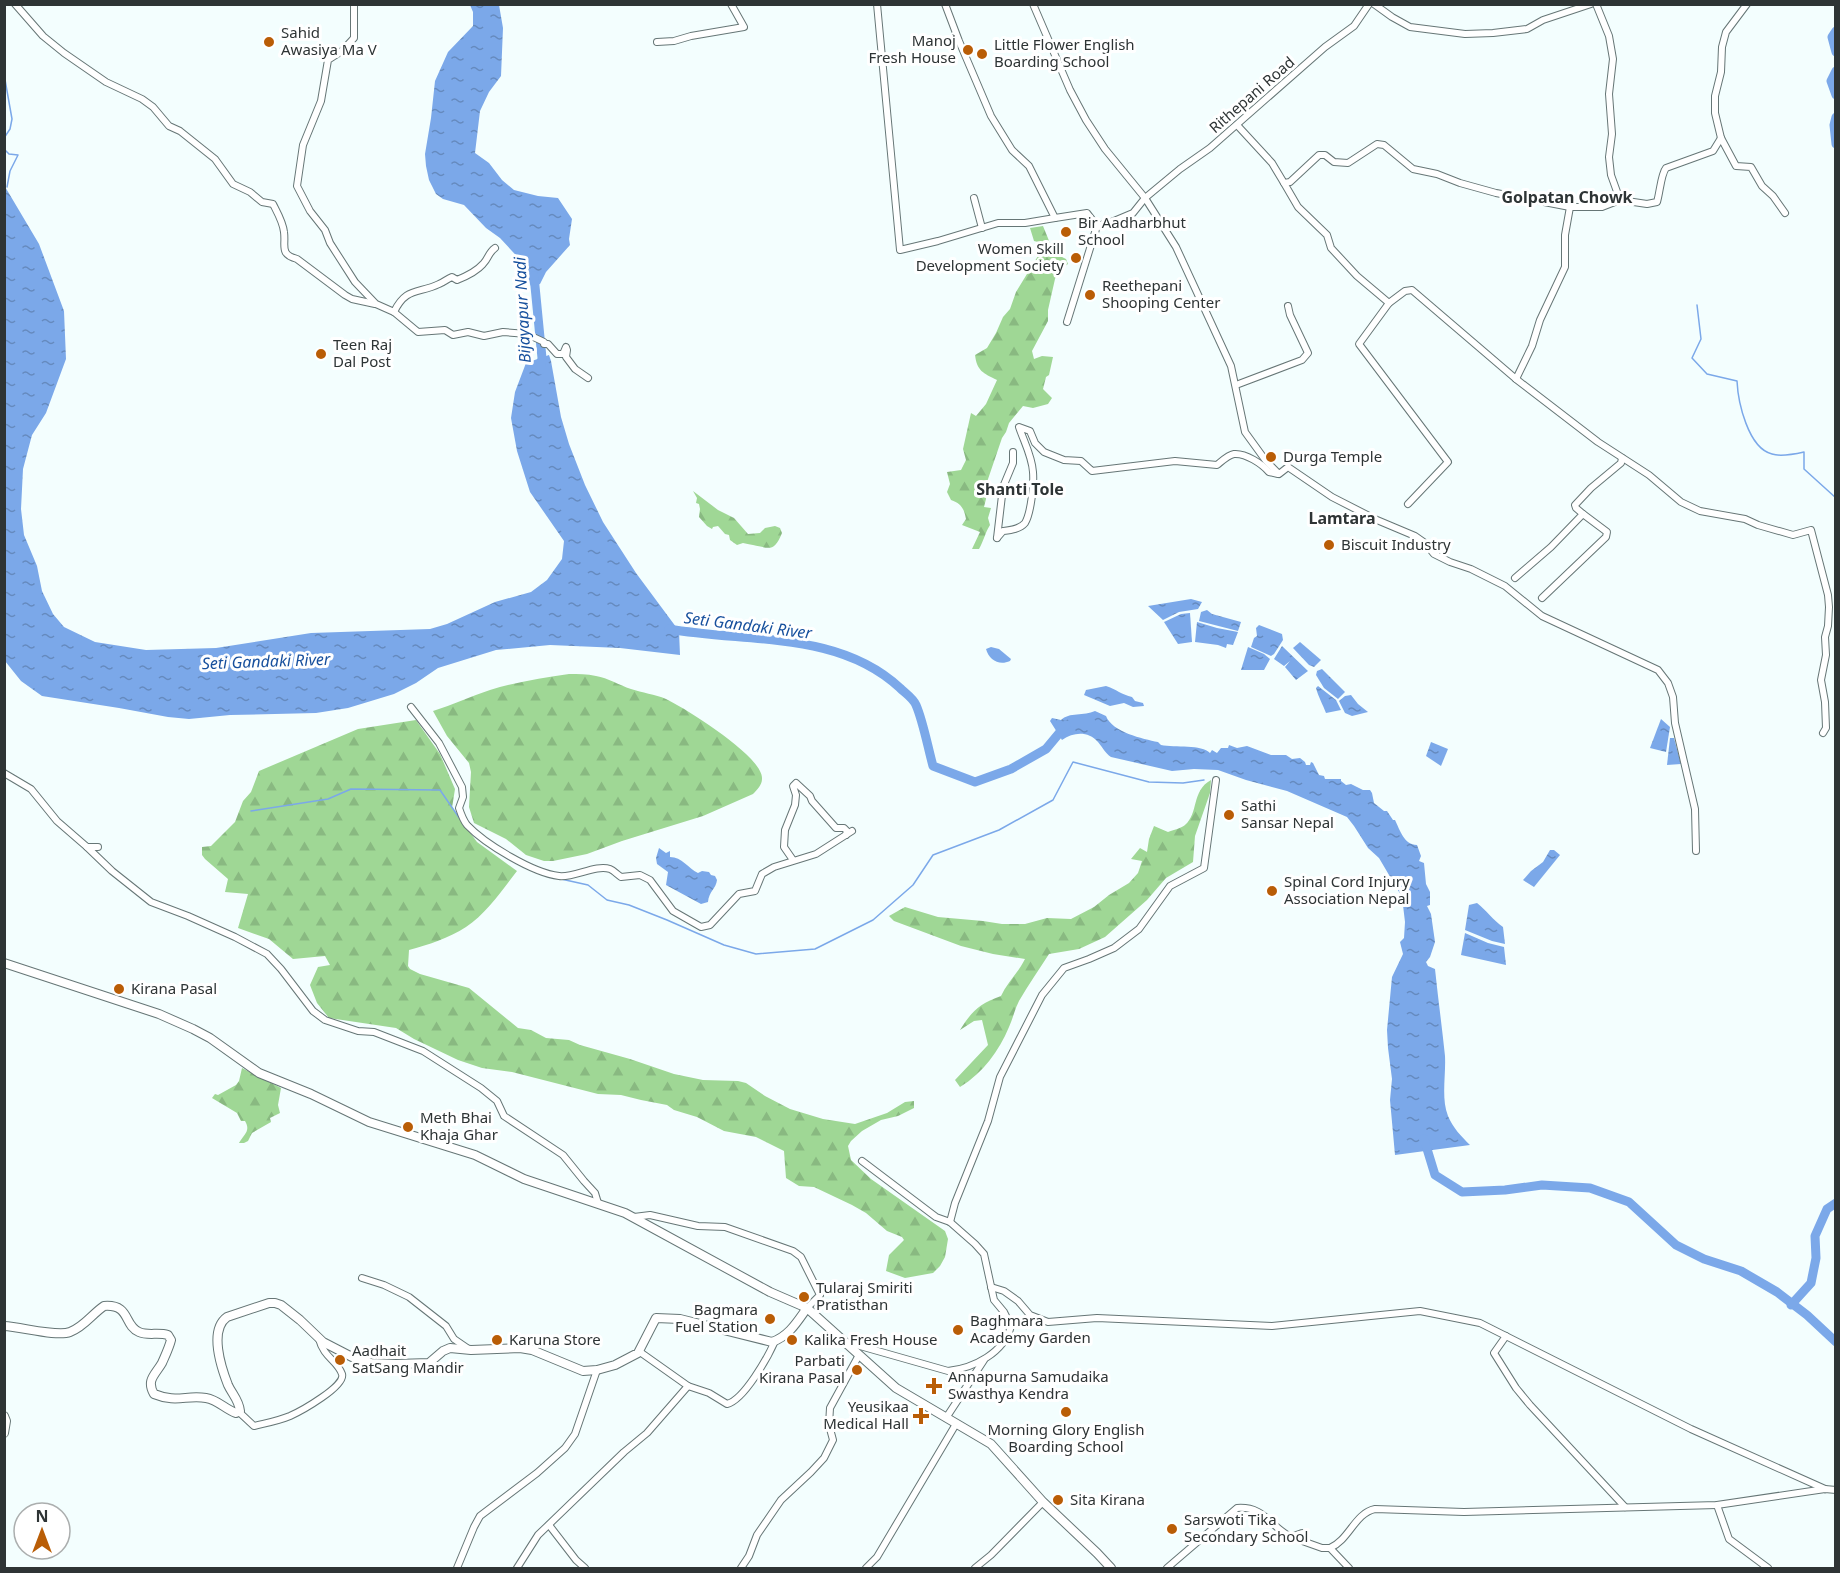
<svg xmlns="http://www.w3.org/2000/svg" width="1840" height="1573" font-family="'Noto Sans',sans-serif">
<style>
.forest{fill:url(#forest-firs)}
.water{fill:url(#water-ripples)}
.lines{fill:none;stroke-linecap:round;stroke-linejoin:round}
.stream{stroke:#7ba8e9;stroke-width:1.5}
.river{stroke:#7ba8e9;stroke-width:9}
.minor-casing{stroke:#667676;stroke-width:8}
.tertiary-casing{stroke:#667676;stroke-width:10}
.secondary-casing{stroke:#667676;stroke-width:10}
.minor{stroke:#fff;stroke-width:6}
.tertiary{stroke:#fff;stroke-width:8}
.secondary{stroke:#fff;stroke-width:8}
.poi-dot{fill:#b95d06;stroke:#fff;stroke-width:2}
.labels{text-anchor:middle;stroke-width:6;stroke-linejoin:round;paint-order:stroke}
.poi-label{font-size:15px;fill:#2e3435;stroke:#fff;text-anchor:start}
.street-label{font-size:15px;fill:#2e3435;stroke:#fff}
.neighbourhood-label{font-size:16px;font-weight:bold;fill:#2e3435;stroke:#fff}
.water-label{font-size:16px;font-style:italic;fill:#17509d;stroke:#fff}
</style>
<defs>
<pattern id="forest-firs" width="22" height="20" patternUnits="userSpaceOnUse" patternTransform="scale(1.5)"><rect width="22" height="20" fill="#9fd795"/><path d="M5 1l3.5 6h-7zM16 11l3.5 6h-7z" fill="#89b981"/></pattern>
<pattern id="water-ripples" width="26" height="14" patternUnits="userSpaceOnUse" patternTransform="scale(1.5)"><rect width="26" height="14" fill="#7ba8e9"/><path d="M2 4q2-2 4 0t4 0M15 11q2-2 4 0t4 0" fill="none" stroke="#658abe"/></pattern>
</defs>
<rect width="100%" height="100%" fill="#f3fefe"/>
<g class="forest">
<path d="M1043,226L1054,253L1066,259L1068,264L1058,271L1055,279L1048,310V321L1032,351L1034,359L1042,356L1053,357L1049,375L1046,377L1043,389L1052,398L1048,404L1033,408L1023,406L1009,423L1006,432L1002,438L986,485V499L984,507L991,508L988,518L990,525C985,533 984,540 979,549H972L980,532L962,525L966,519C964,509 962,504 951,500L947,492L950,484L947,472L961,470L966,460L963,449L971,413L976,416L986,404L997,380C983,373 977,371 975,355L987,348L996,333L1003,317L1010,309L1016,292L1041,251L1038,242L1034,241L1030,228Z"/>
<path d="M693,491L718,510L734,518L748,534L760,533L765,528L775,526L780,528L782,533C774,553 769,548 753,545C749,544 746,544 743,543L737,545L730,540L729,535L725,534L718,526L713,527L712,529L707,526L699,517L700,509L699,504L696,503L697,498Z"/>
<path d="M569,674C578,674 587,674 596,676C608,678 619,685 631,689C642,693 655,694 666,699C685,708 764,757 762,779C762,785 757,790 753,794L703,816L622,841L587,854L553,861H544L526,855L506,839L474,823L469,807L471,772L469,763L447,736L433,711C453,705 471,696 490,690C515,682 543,678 569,674Z"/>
<path d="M416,720L440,754L455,789L452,808L477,842L517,871C503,889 486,914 466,927C449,938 428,945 409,950L408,966L410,969L420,974L469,988L518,1028L531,1030L546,1038L569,1040L580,1045L630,1059L674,1074L703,1080L738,1081L746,1083L765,1096L790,1109L823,1119L855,1124L887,1113L905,1102L914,1101V1108L898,1116L881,1120L862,1131L851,1141L848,1146L851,1160L871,1179L945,1231L948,1239L945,1257L940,1266L933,1273L905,1278L886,1271L889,1255L904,1240L902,1237L887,1231L866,1213L852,1205L814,1187L799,1186L786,1178L784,1151L756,1137L724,1131L697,1117L674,1110L667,1105L641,1100L621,1095L598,1094L512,1072L482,1068L458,1060L414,1039L396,1028L329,1018L317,1003L310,985L318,967L330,965L325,956L293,959L269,939L238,928L248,894L225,892L228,879L205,859L202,855V847L211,846L235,822L243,801L251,792L259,771L358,729Z"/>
<path d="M1211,780L1210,793L1195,836L1193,862L1166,878L1147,900L1105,937L1079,949L1049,954C1039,970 1028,985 1019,1001C1015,1009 1013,1018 1009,1027C999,1051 983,1073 960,1087L955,1080L988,1045L982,1020L974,1021L960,1030C972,1011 979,1004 1001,996C1007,983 1018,973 1025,959L993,954L961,946L894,921L889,916L905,907L938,917L983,921L1002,924H1025L1047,918L1071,919L1094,907L1109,895L1129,883L1138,873L1142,861L1131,859L1140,848L1147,852L1149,839L1154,826L1168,832C1173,830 1182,828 1185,825C1199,813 1191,791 1211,780Z"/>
<path d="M242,1068L281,1088L278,1105L280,1113L270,1118L271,1122L252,1133L248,1141L244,1143H239C244,1134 251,1131 245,1121H241L237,1113L212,1098L215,1094L218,1095L236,1085L239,1081Z"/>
</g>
<g class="water">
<polygon points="470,5 499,5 503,28 501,76 489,92 480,111 475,153 489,163 502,180 514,190 538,196 558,198 572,219 569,239 570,245 546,272 540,284 531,286 524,272 525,265 500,238 486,228 464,205 443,199 436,194 429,180 426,166 425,154 431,118 435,81 448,52 473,26 473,12"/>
<polygon points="4,185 39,244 64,311 66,359 46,413 32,435 23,469 21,509 24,535 37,566 42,591 53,614 64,627 95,642 146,650 216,648 311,633 430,629 447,624 495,602 531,592 547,580 562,559 564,541 530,492 517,451 511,418 515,392 526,363 549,355 551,361 561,417 569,444 585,485 603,522 636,573 679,631 680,655 620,648 550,645 496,650 438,668 416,683 394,694 348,708 316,713 230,715 189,719 168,717 119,708 42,696 21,681 5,661"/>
<polygon points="1191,599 1202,602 1198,609 1179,612 1163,620 1148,606"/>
<polygon points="1207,610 1212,614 1241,622 1238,631 1199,621 1201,612"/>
<polygon points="1190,613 1192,642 1178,644 1164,622 1181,614"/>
<polygon points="1197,622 1217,628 1238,632 1233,645 1227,644 1226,648 1218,645 1195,642"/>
<polygon points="1259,625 1282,634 1283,640 1274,654 1271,656 1251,647 1254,638 1257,636 1256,628"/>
<polygon points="1300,642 1321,660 1314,667 1309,665 1293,648"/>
<polygon points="1282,646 1308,671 1296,680 1285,667 1290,661 1284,666 1274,659"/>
<path d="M991,647L999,649L1011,659L1010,661C999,666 989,660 986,649Z"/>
<polygon points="1248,647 1264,654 1270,659 1264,670 1241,670"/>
<polygon points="1322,669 1345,692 1338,699 1324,688 1316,675 1317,671"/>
<path d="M1106,686C1116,689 1122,695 1132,697L1135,701L1143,703L1144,706L1133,707L1124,703L1110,706L1084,695L1086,690Z"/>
<path d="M1318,686L1336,700L1341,710L1326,713C1323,705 1318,696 1316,688Z"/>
<polygon points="1351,695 1358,704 1368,712 1352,716 1345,713 1339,701 1345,696"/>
<path d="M1095,711L1106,716C1112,732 1143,739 1158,742L1161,745C1175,748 1202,744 1210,753L1212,750L1217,753L1221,748H1228L1229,745L1237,748L1247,746L1271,755H1286L1292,759L1300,758L1305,762L1306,765H1310L1311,762L1313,763L1319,775L1324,776L1325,779H1341V781L1346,785L1351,784L1363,790H1370L1372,793L1374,803L1384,811H1387L1393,820H1395C1400,830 1404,845 1417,845L1421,856L1419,861L1424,863L1426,884L1430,892V905L1427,906L1431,914L1435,942L1430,957L1426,962L1428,966L1435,969C1438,998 1442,1027 1445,1056C1446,1076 1441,1098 1448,1116C1453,1128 1461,1136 1470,1145L1395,1155L1390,1100L1392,1079L1388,1048L1387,1030L1392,977L1403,954L1400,942L1404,938L1405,922L1402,897L1379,858L1368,848L1354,826L1347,817L1287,791L1246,780L1218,770L1194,769L1172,771L1111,757C1105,753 1103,748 1098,742C1088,731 1074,732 1062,740L1050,721L1052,718L1061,720C1069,712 1084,716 1095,711Z"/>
<polygon points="1661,719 1670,727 1666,752 1650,748"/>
<polygon points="1670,738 1674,738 1681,764 1667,765"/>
<polygon points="1431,742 1448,749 1441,766 1426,756"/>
<path d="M659,848L666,853L670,851V857C682,857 688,868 698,873L702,871L709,872L711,875L715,876L717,880C716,889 709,891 708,902L701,904L666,885L668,872L657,864L656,858Z"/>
<polygon points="1550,850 1554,850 1560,855 1534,887 1523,880 1531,871 1543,862"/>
<path d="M1477,903C1486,910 1493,920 1503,927L1505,944L1492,941L1465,930L1469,905Z"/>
<polygon points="1465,933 1488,943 1504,947 1506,965 1461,955"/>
</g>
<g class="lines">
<g class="stream">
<polyline points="4,74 12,119 10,129 4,138"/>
<polyline points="4,149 9,154 18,155 10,171 7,187"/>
<path d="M1697,305L1701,339L1692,358L1707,374L1737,381C1738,402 1748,448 1772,454C1781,457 1795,454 1804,452V469L1836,498"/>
<polyline points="251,811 328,799 351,789 440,790 460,819"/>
<polyline points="561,879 588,885 607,900 629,905 667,920 724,945 756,954 815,949 873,920 913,885 933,855 999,830 1053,800 1073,762 1149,782 1183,783 1204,780"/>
</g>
<g class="river">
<polyline points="1836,31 1832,37 1836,52"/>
<polyline points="1836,71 1831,81 1836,95"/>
<polyline points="1836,117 1834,125 1836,144"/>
<polyline points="534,276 542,358 540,370"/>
<path d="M669,629C746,643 838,630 900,688C905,693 913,698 916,705C923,721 928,748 933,766L975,782L1011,769L1046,749L1066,725"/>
<polyline points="1424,1139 1435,1175 1462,1192 1505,1190 1542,1185 1590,1188 1629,1202 1676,1245 1704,1259 1741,1271 1777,1292 1807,1315 1836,1342"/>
<polyline points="1791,1305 1811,1283 1816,1258 1815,1236 1827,1209 1836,1203"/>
</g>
<defs>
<g id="minor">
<path d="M15,4L43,36L64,53L106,82L142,99L153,107L169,126L180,131L215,159L233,184L250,192L262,202L273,204C277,212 283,222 284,232C286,246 279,254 297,259L345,295L352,299L375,304"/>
<path d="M354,4V38L342,51L328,60L321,101L303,145L297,186L310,211L325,230L330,243L355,282L376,304L394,312C406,287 418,294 439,284C444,282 447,279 452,277L457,280C467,276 476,272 483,264C489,258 488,253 495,248"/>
<polyline points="877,4 900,250 938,241 998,223 1025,223 1055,218"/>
<polyline points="945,4 959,41 991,116 1012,150 1029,166 1055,218 1087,213 1097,226 1114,221 1133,213 1145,198 1180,169 1210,148 1325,47 1354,26 1369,4"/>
<polyline points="1033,4 1070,90 1086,120 1105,149 1145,198 1176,247 1231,366 1245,432 1266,461 1279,474 1288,467 1332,497 1377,520 1415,536 1425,543 1434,554 1450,562 1471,569 1505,586 1542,616 1658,670 1668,683 1673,697 1675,723 1695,809 1696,851"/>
<polyline points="1374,4 1392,17 1410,27 1465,34 1493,33 1527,29 1543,20 1591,4"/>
<polyline points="1747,4 1726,32 1722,47 1721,72 1715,96 1715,113 1721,138 1736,166 1751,167 1762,186 1773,196 1785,213"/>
<polyline points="657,42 674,41 691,36 744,27 731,4"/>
<polyline points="1237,125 1272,163 1284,183 1290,182 1319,155 1325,155 1334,162 1348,163 1377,144 1384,145 1413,169 1437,174 1460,183 1496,193 1570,207 1602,207 1620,200 1611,175 1609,157 1612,134 1609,94 1613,59 1609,36 1596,4"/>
<polyline points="1284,183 1298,207 1327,235 1331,248 1357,276 1389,303 1405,291 1412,290 1516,379 1598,442 1649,475 1681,502 1700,511 1745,519 1758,525 1793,535 1811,530 1828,595 1829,607 1828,626 1825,637 1826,655 1821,680 1825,702 1826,728 1823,733"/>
<polyline points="974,198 982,228"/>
<path d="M1620,200L1647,204L1657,202C1660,192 1661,174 1666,168L1713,151L1721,138"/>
<polyline points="1389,303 1359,344 1448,462 1408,504"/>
<polyline points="394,312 418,332 445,330 453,335 468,332 484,336 503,332 527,334 544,342 544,344 548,344 557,354 563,354 566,347 567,350 566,357 575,369 588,378"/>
<polyline points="1067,322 1097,226"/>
<polyline points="1516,379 1532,346 1540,320 1565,267 1565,235 1570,207"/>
<polyline points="1236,385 1302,360 1308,353 1290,315 1288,306"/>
<path d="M997,538L1003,531C1011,530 1020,529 1025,523C1031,513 1034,484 1033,472C1032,456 1024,442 1019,427L1030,431L1035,443L1044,452L1064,460L1081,461L1092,471L1175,461L1217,465C1222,461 1228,455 1234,454C1246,453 1262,464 1269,472L1278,474"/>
<polyline points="997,538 1003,487 1013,463 1013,452"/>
<polyline points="1515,578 1551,547 1583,514 1576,508 1575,505 1591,488 1621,463 1622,458"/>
<polyline points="1542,598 1606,537 1607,532 1583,514"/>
<path d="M411,707L439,743L462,787L463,797L459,808C461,814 463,820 467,825C485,844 533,873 559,876C574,878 596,864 610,869C613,870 618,875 621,877L640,875L650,880L673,911L701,927L710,925L739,894L755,891L762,874L774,867L816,854L852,831"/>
<polyline points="4,773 31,789 57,821 87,847 98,847"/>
<polyline points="87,847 112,871 151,902 188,916 235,937 267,954 281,969 313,1011 325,1020 358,1031 374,1032 423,1051 481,1088 497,1101 504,1116 563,1155 584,1181 595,1193 598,1203"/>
<polyline points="793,860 784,847 785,830 795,805 796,795 793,786 796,783 810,796 812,801 836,828 844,828 847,831 846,835"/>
<polyline points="634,1217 650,1215 698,1226 725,1227 793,1251 801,1257 820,1295 807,1308"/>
<polyline points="950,1222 955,1203 988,1121 1000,1077 1042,995 1064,968 1089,959 1114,948 1139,929 1170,886 1204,868 1216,780"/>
<polyline points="362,1278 384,1285 409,1297 446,1326 454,1339 470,1350"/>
<polyline points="991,1287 1004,1291 1018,1301 1030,1315 1048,1322 1097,1318 1272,1326 1420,1311 1480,1323 1691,1429 1825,1489"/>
<polyline points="1506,1336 1494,1353 1516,1388 1530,1405 1625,1507"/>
<path d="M846,1342L948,1371C974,1368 1004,1353 1011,1326L1004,1312L994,1300L984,1254L975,1244L950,1222L936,1217L862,1161"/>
<path d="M688,1386L709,1393L727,1404C744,1400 768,1357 775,1341"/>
<path d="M239,1412L254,1426C266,1423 278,1421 290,1416C301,1411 346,1386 342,1374C337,1360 324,1358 319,1339"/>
<polyline points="946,1418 984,1360"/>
<polyline points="1717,1505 1729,1539 1768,1568"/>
<polyline points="549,1525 576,1560 585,1568"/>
<polyline points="1291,1537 1322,1548 1330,1548 1349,1568"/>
<path d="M1330,1548C1349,1540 1355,1513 1375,1509L1464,1512L1717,1505L1825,1489L1836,1490"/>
<polyline points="457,1568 474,1527 480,1516 537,1473 565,1448 575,1434 597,1370"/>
<polyline points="517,1568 538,1535 624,1452 647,1433 688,1386 640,1352"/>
<polyline points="741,1568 749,1556 757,1535 781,1500 811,1472 824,1458 833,1440 829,1425 830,1408 859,1355"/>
<polyline points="866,1568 877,1557 956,1424"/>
<polyline points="975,1568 991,1555 1043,1502"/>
<path d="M1167,1568L1237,1508C1265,1506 1269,1526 1291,1537L1302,1533"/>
</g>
<g id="tertiary">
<path d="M4,1326C22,1327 57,1337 70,1332C84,1327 92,1314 104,1306C131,1304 123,1325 139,1332C148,1336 158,1332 168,1335L171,1340C169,1348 165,1356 162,1363C155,1375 146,1380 154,1394C176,1403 186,1395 206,1398C218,1400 225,1409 236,1413L240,1411C239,1400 232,1394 228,1385C221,1367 209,1330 227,1317L269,1303H275L281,1305L300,1320L323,1342L352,1357L371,1363L396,1364L429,1363L443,1351L450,1348L471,1350L520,1348L532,1350L583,1371L597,1370L615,1365L638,1353L656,1318L680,1319L772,1342C789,1336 797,1322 807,1308"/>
<polyline points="4,1416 6,1421 4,1433"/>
</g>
<polyline id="secondary" points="4,963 159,1014 193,1029 210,1038 259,1073 311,1094 369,1122 475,1155 524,1179 625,1213 770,1292 807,1308 896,1388 991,1444 1043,1502 1097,1553 1111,1568"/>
</defs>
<use href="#minor" class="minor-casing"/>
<use href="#tertiary" class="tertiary-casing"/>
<use href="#secondary" class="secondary-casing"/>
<use href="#minor" class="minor"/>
<use href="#tertiary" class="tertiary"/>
<use href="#secondary" class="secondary"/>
</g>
<g class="poi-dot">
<circle cx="269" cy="42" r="6"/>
<circle cx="968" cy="50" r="6"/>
<circle cx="982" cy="54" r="6"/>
<circle cx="1066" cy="232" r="6"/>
<circle cx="1076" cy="258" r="6"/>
<circle cx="1090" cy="295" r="6"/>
<circle cx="321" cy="354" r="6"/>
<circle cx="1271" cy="457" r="6"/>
<circle cx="1329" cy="545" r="6"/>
<circle cx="1229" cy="815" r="6"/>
<circle cx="1272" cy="891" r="6"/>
<circle cx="119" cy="989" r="6"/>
<circle cx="408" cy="1127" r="6"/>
<circle cx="804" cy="1297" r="6"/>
<circle cx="770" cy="1319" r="6"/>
<circle cx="958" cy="1330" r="6"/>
<circle cx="497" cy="1340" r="6"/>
<circle cx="792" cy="1340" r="6"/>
<circle cx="340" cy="1360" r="6"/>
<circle cx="857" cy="1370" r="6"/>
<path d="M931 1377h6v6h6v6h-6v6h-6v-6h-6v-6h6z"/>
<circle cx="1066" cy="1412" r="6"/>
<path d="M918 1407h6v6h6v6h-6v6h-6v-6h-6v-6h6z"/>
<circle cx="1058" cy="1500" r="6"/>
<circle cx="1172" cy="1529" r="6"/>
</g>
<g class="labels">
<g class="poi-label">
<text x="281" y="38">Sahid<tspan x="281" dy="17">Awasiya Ma V</tspan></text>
<text x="956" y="46" text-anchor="end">Manoj<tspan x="956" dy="17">Fresh House</tspan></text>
<text x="994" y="50">Little Flower English<tspan x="994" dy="17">Boarding School</tspan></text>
<text x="1078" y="228">Bir Aadharbhut<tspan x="1078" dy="17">School</tspan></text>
<text x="1064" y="254" text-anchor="end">Women Skill<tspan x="1064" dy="17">Development Society</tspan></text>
<text x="1102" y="291">Reethepani<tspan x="1102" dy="17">Shooping Center</tspan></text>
<text x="333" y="350">Teen Raj<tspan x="333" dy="17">Dal Post</tspan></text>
<text x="1283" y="462">Durga Temple</text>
<text x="1341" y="550">Biscuit Industry</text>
<text x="1241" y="811">Sathi<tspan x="1241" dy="17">Sansar Nepal</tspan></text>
<text x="1284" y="887">Spinal Cord Injury<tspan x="1284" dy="17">Association Nepal</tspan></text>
<text x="131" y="994">Kirana Pasal</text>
<text x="420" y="1123">Meth Bhai<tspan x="420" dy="17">Khaja Ghar</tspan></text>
<text x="816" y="1293">Tularaj Smiriti<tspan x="816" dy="17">Pratisthan</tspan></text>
<text x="758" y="1315" text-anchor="end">Bagmara<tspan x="758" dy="17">Fuel Station</tspan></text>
<text x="970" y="1326">Baghmara<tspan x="970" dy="17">Academy Garden</tspan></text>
<text x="509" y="1345">Karuna Store</text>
<text x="804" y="1345">Kalika Fresh House</text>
<text x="352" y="1356">Aadhait<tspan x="352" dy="17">SatSang Mandir</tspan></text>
<text x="845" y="1366" text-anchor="end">Parbati<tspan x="845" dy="17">Kirana Pasal</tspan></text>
<text x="948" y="1382">Annapurna Samudaika<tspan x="948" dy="17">Swasthya Kendra</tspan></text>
<text x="909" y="1412" text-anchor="end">Yeusikaa<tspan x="909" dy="17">Medical Hall</tspan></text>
<text x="1066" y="1435" text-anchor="middle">Morning Glory English<tspan x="1066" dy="17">Boarding School</tspan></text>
<text x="1070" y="1505">Sita Kirana</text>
<text x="1184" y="1525">Sarswoti Tika<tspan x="1184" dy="17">Secondary School</tspan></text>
</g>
<g class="street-label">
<text transform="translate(1252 95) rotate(-41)" y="5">Rithepani Road</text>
</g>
<g class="neighbourhood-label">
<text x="1567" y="203">Golpatan Chowk</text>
<text x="1020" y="495">Shanti Tole</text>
<text x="1342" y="524">Lamtara</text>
</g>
<g class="water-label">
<text transform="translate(522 310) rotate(-93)" y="6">Bijayapur Nadi</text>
<text transform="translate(748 625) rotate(7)" y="6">Seti Gandaki River</text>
<text transform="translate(266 661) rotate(-2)" y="6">Seti Gandaki River</text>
</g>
</g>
<rect width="1840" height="1573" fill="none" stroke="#2e3435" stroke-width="12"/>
<g transform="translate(42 1531)"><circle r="28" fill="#ffffff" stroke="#abaeae" stroke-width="1.5"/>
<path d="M0-4.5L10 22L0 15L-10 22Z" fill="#b95d06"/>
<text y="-9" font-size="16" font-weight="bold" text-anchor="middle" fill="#2e3435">N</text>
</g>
</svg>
